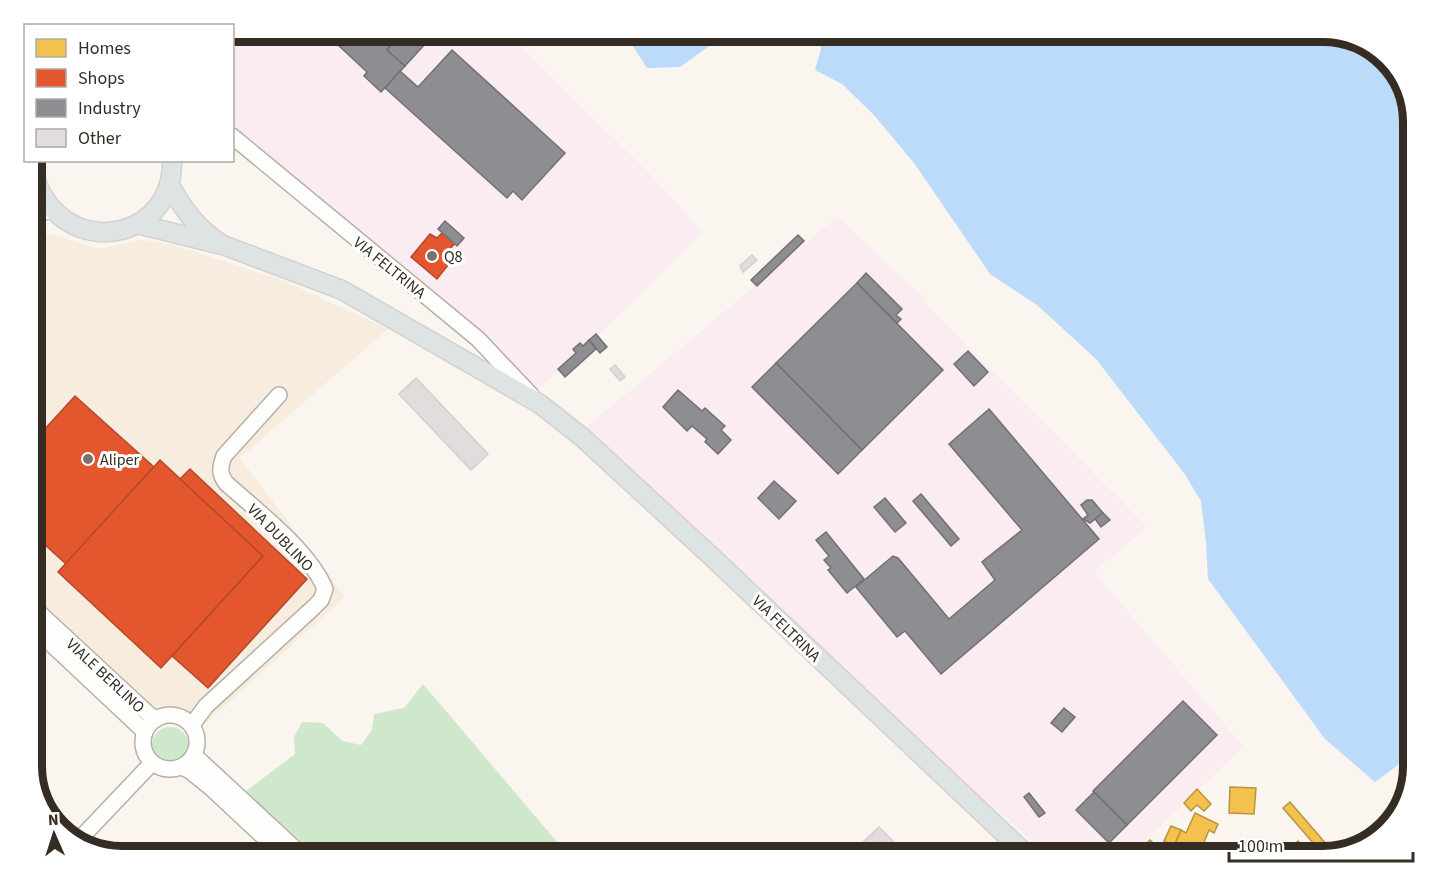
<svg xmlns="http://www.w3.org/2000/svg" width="1445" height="888" font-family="'Source Sans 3',sans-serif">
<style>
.built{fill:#f7ecde}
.industrial{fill:#fbecf1}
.green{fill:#cfe7cb}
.water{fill:#bcdbfa}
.homes{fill:#f2c14e;stroke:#b99541;stroke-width:1.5}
.shops{fill:#e4572e;stroke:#b04a2b;stroke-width:1.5}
.industry{fill:#8d8d92;stroke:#737071;stroke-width:1.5}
.building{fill:#e3dcdc;stroke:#d6ced0;stroke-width:1.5}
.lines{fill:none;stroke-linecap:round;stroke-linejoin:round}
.minor-casing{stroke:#b5b0a8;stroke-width:18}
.major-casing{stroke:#d5d1cd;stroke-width:21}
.minor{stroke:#fefefd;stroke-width:15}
.major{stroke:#dee3e3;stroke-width:18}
.poi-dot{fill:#7a736a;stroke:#fff;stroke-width:2}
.labels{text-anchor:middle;stroke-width:6;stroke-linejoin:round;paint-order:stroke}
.poi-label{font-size:16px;fill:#352d23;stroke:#fff;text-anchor:start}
.street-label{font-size:16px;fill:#352d23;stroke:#fff}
.rim{fill:none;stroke:#352d23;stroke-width:8}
</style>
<rect width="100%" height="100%" fill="#faf5ef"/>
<polygon class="built" points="32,233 54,235 99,249 142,240 174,245 284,281 388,329 240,458 345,597 204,725 183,710 156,708 32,598"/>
<g class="industrial">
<polygon points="232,32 507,32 653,177 703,232 629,306 538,389 438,296 233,128"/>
<polygon points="837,217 929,302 924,303 1147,527 1094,572 1243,746 1131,856 1050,856 987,802 583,430"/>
</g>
<g class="green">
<polygon points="423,684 569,856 317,856 246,791 295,754 294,737 302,722 323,723 342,741 361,745 372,730 374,714 404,708"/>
<circle cx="170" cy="745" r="18"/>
</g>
<g class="water">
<polygon points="624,32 738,32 723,36 680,67 647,68"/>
<polygon points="1323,32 1368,44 1401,77 1413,117 1413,754 1375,782 1325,739 1208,579 1206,542 1201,501 1184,473 1096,359 1037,305 990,274 914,163 873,114 842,84 815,70 821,49 817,32"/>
</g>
<g class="homes">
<polygon points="1230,787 1256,788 1254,814 1229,813"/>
<polygon points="1197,789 1211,804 1204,811 1197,805 1191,811 1184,803"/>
<polygon points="1290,802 1327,845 1320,851 1283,808"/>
<polygon points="1195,813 1218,824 1214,833 1209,830 1203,845 1198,843 1191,856 1173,848 1181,830 1186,833"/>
<polygon points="1171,826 1181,830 1174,846 1164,841"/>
<polygon points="1150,840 1162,852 1157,856 1142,856 1138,852"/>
<polygon points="1298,841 1308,851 1306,853 1309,856 1282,856"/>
</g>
<g class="shops">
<polygon points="442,233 455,243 450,249 456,255 437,279 411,257 430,234 437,238"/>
<polygon points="75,396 154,467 66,564 32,533 32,443"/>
<polygon points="160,460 263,556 161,668 58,572"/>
<polygon points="190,469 307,579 208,688 172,656 263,556 180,479"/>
</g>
<g class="industry">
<polygon points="236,31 255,31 246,43"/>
<polygon points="323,31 374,31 390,46 387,50 405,66 381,92 364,76 367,72"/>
<polygon points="387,31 437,31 405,66 387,50 390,46 383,40 389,34"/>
<polygon points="452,50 565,153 522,200 513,191 507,198 385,88 400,71 418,87"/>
<polygon points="445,221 464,238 457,246 438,229"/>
<polygon points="798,235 804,241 757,286 751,280"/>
<polygon points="866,273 902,309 896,315 901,319 897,323 857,283"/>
<polygon points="857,283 943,370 862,450 776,363"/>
<polygon points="596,334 607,347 600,353 589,340"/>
<polygon points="589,340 596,349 565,377 558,369 576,353 573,349 580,343 583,346"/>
<polygon points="968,351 988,372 974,386 954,364"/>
<polygon points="776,363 862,450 838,474 752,387"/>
<polygon points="678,390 702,411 705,408 725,426 721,430 731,440 718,454 705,442 707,439 692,426 687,431 663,407"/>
<polygon points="989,409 1099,539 941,674 905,631 897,637 856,587 893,556 898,558 949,619 995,580 982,562 1022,530 949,444"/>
<polygon points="774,481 796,501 779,519 758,498"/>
<polygon points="921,494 959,539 951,546 913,501"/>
<polygon points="885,498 906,523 895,532 874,507"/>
<polygon points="1087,500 1092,500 1103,513 1090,523 1083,519 1088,515 1081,505"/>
<polygon points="1103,513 1110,520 1101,527 1095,519"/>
<polygon points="826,532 864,579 847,593 828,570 831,568 824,560 829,556 816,540"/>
<polygon points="1183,701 1217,735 1127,825 1093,791"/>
<polygon points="1064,708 1075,717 1062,732 1051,723"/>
<polygon points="1094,792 1127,825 1109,843 1076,810"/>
<polygon points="1029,793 1045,813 1039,817 1024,797"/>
</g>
<g class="building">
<polygon points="752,255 757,260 743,272 740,266"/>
<polygon points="615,365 625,377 620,381 610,369"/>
<polygon points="416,378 488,454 471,470 399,394"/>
<polygon points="879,827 893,841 878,856 870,856 859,846"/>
</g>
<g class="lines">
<defs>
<g id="minor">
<polyline points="232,136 478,339 531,395"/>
<polyline points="32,216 51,210"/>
<polyline points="32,606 155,720"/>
<polyline points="32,626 145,732"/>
<circle cx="170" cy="742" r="27"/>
<path d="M192,725L206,706L314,607L321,600L325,589C310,551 257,511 226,483C219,474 220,467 224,456L279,395"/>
<polyline points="195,756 303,856"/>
<polyline points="182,767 190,771 211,788 284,856"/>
<polyline points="76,843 152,763"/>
</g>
<g id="major">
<path d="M35,160C33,171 37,187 43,196C81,259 174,235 172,160"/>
<path d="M169,184C183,209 198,230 223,245L342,290L540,404L583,438L712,557L1028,856"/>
<polyline points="137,224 218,244"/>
</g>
</defs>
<use href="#minor" class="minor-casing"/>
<use href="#major" class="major-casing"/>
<use href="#minor" class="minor"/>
<use href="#major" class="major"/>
</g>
<g class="poi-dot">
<circle cx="432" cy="256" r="6"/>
<circle cx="88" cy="459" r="6"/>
</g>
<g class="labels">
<g class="poi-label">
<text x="444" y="262">Q8</text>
<text x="100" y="465">Aliper</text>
</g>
<g class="street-label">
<text transform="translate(390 267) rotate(39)" y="6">VIA FELTRINA</text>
<text transform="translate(281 537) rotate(46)" y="6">VIA DUBLINO</text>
<text transform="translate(787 628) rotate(44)" y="6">VIA FELTRINA</text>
<text transform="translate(106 675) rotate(43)" y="6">VIALE BERLINO</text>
</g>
</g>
<path d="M0 0H1445V888H0ZM122 42H1323A80 80 0 0 1 1403 122V766A80 80 0 0 1 1323 846H122A80 80 0 0 1 42 766V122A80 80 0 0 1 122 42Z" fill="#fff" fill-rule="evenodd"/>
<path class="rim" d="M122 42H1323A80 80 0 0 1 1403 122V766A80 80 0 0 1 1323 846H122A80 80 0 0 1 42 766V122A80 80 0 0 1 122 42Z"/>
<rect x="24" y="24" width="210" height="138" fill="#ffffff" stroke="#aeaba7" stroke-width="1.5"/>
<rect x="36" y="39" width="30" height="18" fill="#f2c14e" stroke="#aeaba7" stroke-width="1.5"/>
<text x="78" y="54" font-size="18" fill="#352d23">Homes</text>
<rect x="36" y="69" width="30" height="18" fill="#e4572e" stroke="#aeaba7" stroke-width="1.5"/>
<text x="78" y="84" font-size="18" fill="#352d23">Shops</text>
<rect x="36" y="99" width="30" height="18" fill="#8d8d92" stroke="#aeaba7" stroke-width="1.5"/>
<text x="78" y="114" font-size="18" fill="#352d23">Industry</text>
<rect x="36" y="129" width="30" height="18" fill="#e3dcdc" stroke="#aeaba7" stroke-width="1.5"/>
<text x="78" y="144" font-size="18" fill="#352d23">Other</text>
<g transform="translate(54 834) rotate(357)" stroke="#ffffff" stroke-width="4.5" paint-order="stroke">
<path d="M0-4.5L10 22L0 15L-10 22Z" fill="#352d23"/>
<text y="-9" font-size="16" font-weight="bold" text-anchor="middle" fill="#352d23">N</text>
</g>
<path d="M1229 852v9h184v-9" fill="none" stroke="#352d23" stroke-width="3"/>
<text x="1238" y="852" font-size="18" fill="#352d23" stroke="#ffffff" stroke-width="4.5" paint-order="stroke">100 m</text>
</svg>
